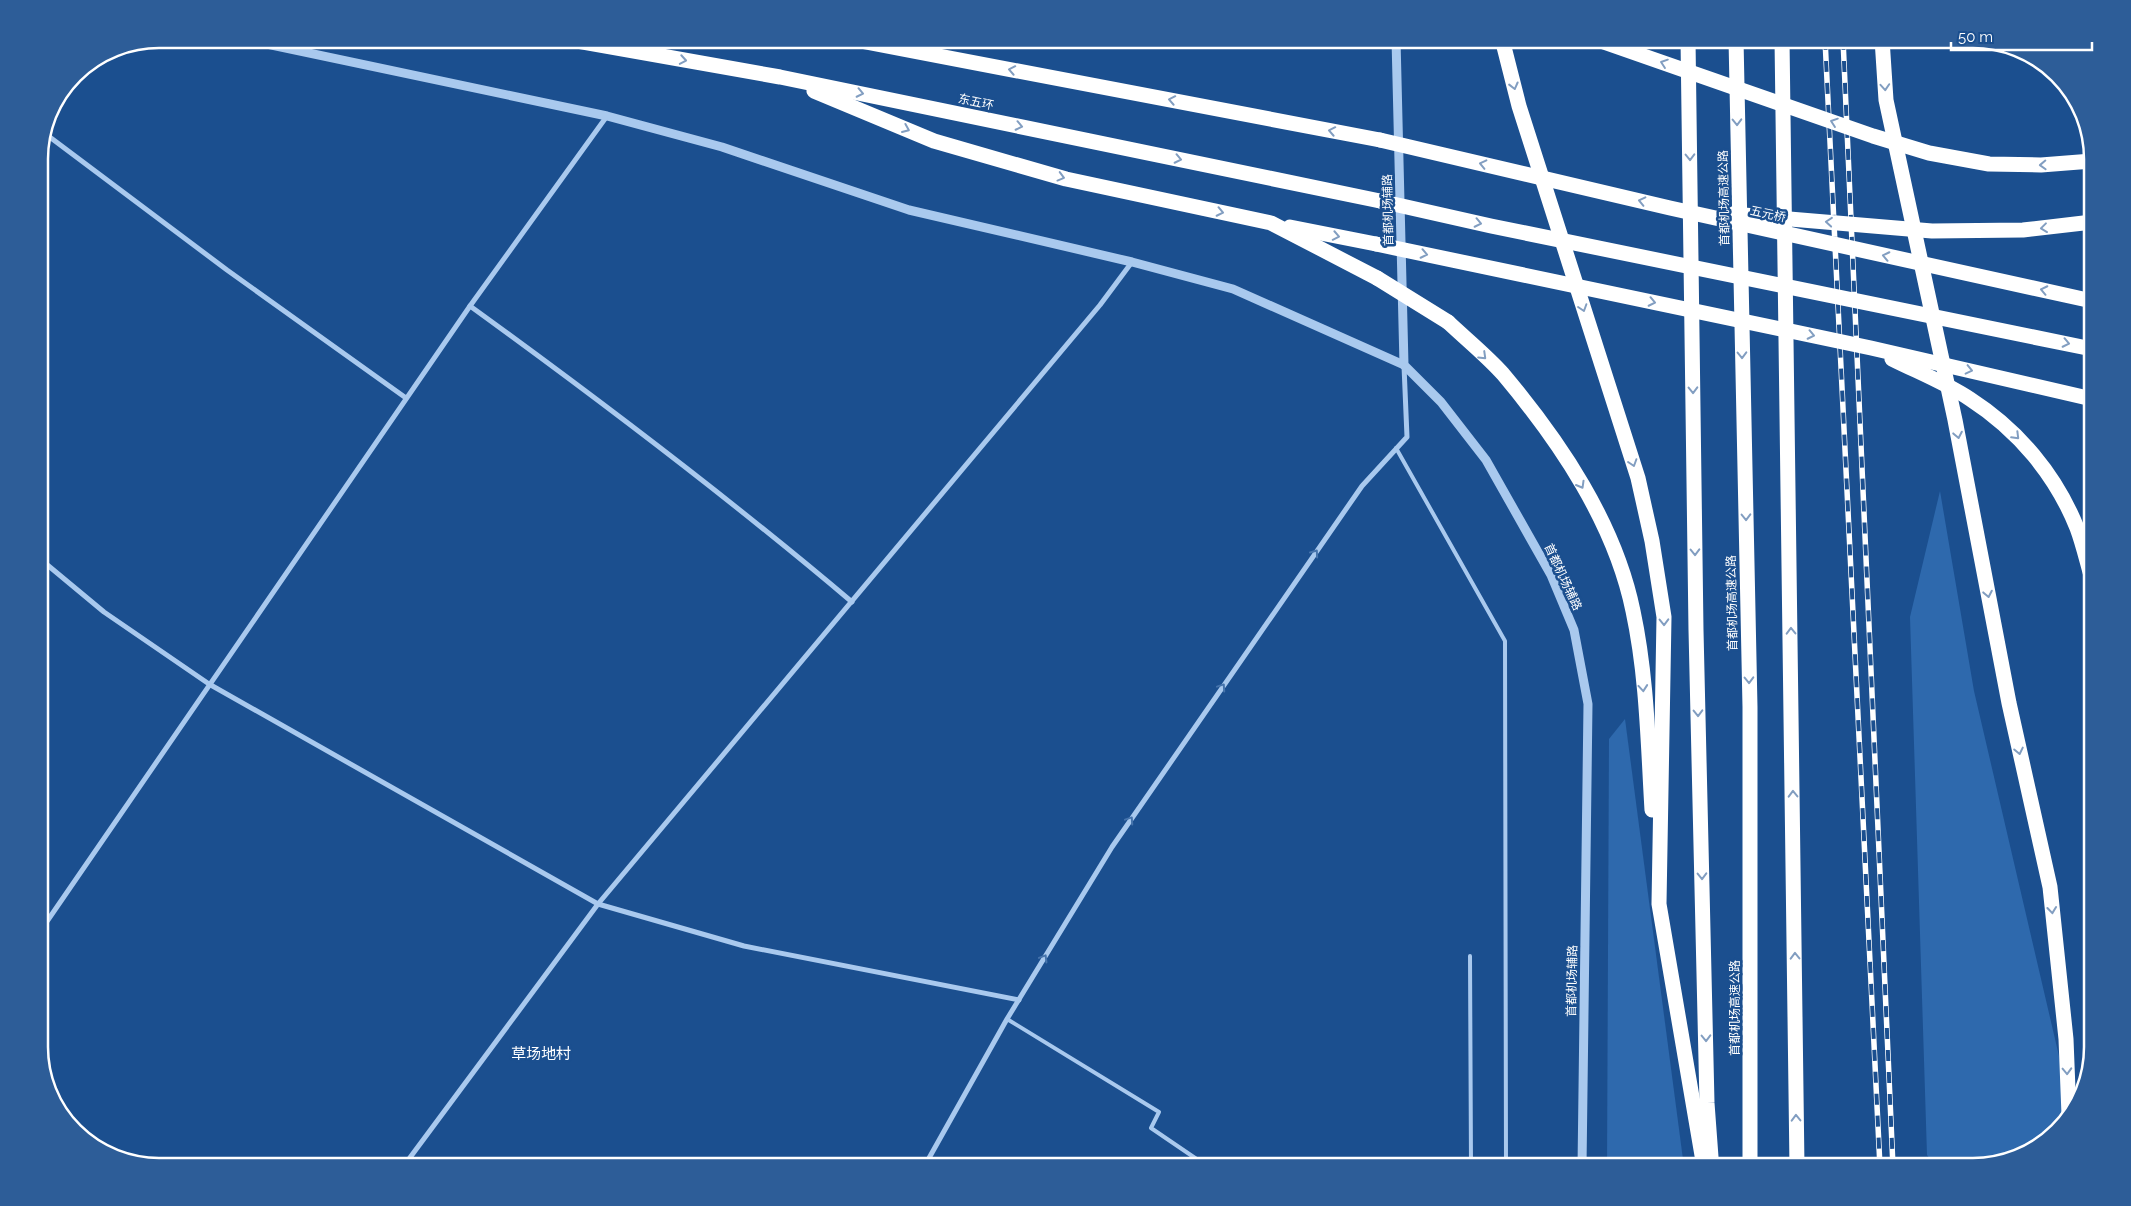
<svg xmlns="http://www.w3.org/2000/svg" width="2131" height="1206" font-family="Raleway,'Noto Sans SC',sans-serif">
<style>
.green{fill:#2e69ad}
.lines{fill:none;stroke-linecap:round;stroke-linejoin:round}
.service{stroke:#a9c9ee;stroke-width:4}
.minor{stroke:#a9c9ee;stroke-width:5}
.tertiary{stroke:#a9c9ee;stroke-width:9}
.motorway{stroke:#fff;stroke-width:15}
.rail-casing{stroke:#fff;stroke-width:5.5}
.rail{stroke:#1b4f8f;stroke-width:4;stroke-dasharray:11;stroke-linecap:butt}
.motorway-bridge{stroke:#fff;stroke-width:15}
.oneway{stroke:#829ec1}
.oneway2{stroke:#4674ac}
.labels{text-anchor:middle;stroke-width:5;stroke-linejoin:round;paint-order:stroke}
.street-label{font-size:12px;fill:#fff;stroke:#1b4f8f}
.quarter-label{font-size:15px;fill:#fff;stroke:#1b4f8f}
.rim{fill:none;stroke:#fff;stroke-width:2.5}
</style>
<rect width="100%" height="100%" fill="#1b4f8f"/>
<g class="green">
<polygon points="1940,491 1974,691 2072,1112 2033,1151 1973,1167 1936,1167 1927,1155 1910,617"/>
<polygon points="1625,719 1684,1167 1607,1167 1609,739"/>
</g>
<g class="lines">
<g class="service">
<polyline points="1396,448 1505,641 1506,1167"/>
<polyline points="1470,956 1471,1167"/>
<polyline points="1007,1019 1159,1112 1151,1128 1198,1160 1194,1167"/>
</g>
<g class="minor">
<polyline points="43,132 227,270 406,398"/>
<path d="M470,306C601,401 728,497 852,602"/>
<polyline points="39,558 104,612 209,684 598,904 744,946 1019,1000"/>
<polyline points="39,933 470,306 607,116"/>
<polyline points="403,1167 598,904 1100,305 1132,262"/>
<polyline points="924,1167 1007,1019 1112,847 1362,486 1407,437 1404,366"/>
</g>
<g class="tertiary">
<polyline points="243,39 607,116 722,147 909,210 1132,262 1233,289 1404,365"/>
<polyline points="1396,39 1404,365 1441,402 1486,460 1551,575 1574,630 1588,704 1582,1167"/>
</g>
<g class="motorway">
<polyline points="566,39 780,77 1380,201"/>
<polyline points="850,39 1380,140"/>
<polyline points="1502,39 1519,106 1638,478 1652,541 1664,617 1659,904 1704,1167"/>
<polyline points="1688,39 1696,630 1707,1103 1711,1157"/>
<polyline points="1736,39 1750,707 1750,1167"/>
<polyline points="1782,39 1797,1167"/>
<polyline points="1882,39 1886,100 1955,420 2009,703 2050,887 2066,1039 2069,1115"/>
<polyline points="814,91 934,141 1066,179 1271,223 1377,278"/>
<polyline points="1290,227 1376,244"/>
<path d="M1448,322C1466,339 1487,356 1503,374C1560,442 1615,523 1633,611C1647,676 1648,744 1652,810"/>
</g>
<defs>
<g id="rail">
<polyline points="1825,39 1880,1167"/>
<polyline points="1843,39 1893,1167"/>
</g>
</defs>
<use href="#rail" class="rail-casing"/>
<use href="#rail" class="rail"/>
<g class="motorway-bridge">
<polyline points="1595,39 1873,136 1929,153 1989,164 2041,165 2092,161"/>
<polyline points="1380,140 1670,208 2092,301"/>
<polyline points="1380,201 1491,226 2092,349"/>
<polyline points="1732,214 1932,231 2023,230 2092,222"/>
<polyline points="1376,244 1871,348 2092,399"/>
<polyline points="1377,278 1448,322"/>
<path d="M1892,359C1918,372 1946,383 1970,399C2018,430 2056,475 2077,528C2083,544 2087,562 2092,579"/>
</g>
</g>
<defs><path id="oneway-chevron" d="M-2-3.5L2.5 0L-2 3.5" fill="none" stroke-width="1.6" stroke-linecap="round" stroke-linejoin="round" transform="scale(1.25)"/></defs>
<g class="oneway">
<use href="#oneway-chevron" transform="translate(683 60) rotate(10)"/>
<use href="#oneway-chevron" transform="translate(1664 63) rotate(-161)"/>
<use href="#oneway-chevron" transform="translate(1012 70) rotate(-169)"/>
<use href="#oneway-chevron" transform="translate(1514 86) rotate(76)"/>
<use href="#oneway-chevron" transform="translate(1885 87) rotate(86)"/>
<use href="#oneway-chevron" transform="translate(860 93) rotate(12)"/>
<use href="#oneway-chevron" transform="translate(1172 100) rotate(-169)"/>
<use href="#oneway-chevron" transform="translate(1737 122) rotate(89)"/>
<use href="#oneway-chevron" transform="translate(1834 122) rotate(-161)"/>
<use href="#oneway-chevron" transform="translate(1019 126) rotate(12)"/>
<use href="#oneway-chevron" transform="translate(906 129) rotate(23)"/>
<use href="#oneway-chevron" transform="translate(1332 131) rotate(-169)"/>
<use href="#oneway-chevron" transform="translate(1690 157) rotate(89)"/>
<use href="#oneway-chevron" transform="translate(1178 159) rotate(12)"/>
<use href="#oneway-chevron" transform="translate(1483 164) rotate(-167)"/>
<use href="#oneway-chevron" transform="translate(2043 165) rotate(178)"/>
<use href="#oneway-chevron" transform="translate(1061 177) rotate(15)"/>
<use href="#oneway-chevron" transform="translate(1642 201) rotate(-167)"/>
<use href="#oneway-chevron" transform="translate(1220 212) rotate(12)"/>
<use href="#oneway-chevron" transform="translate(1829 222) rotate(-175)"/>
<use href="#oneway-chevron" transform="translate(1478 223) rotate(12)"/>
<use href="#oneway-chevron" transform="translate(2044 228) rotate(173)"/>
<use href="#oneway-chevron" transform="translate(1336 236) rotate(11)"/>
<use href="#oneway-chevron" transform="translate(1424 254) rotate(12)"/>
<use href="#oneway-chevron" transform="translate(1886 256) rotate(-168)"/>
<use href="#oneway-chevron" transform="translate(2044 290) rotate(-168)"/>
<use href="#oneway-chevron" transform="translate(1652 302) rotate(12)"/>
<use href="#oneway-chevron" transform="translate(1583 308) rotate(72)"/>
<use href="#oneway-chevron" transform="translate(1811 335) rotate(12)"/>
<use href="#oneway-chevron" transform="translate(2066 343) rotate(12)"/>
<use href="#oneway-chevron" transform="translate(1742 355) rotate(89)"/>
<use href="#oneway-chevron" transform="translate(1483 356) rotate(44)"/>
<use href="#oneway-chevron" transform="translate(1969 370) rotate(13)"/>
<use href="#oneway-chevron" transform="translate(1693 390) rotate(89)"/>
<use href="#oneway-chevron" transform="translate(1958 435) rotate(79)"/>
<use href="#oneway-chevron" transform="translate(2016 436) rotate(45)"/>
<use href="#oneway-chevron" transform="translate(1633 463) rotate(72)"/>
<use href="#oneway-chevron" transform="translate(1581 485) rotate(60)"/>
<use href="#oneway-chevron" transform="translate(1746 517) rotate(89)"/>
<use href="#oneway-chevron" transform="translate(1695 552) rotate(89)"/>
<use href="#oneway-chevron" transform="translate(1988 594) rotate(79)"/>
<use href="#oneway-chevron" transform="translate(1664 622) rotate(89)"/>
<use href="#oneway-chevron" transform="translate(1791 631) rotate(-91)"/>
<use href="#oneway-chevron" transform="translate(1749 680) rotate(89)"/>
<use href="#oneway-chevron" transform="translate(1643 688) rotate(85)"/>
<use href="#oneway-chevron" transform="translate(1698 713) rotate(89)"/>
<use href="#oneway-chevron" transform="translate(2019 751) rotate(78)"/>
<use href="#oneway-chevron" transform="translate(1793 794) rotate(-91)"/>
<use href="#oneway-chevron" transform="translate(1702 876) rotate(89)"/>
<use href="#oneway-chevron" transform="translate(2052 910) rotate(84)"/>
<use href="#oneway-chevron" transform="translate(1795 956) rotate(-91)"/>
<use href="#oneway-chevron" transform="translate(1706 1038) rotate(89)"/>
<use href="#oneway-chevron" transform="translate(2067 1071) rotate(88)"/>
<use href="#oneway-chevron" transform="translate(1796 1118) rotate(-91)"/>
</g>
<g class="oneway2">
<use href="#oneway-chevron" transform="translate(1315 553) rotate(-55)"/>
<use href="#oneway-chevron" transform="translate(1222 687) rotate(-56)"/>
<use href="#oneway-chevron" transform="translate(1130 820) rotate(-56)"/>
<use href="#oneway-chevron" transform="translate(1044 958) rotate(-59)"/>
</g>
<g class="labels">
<g class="street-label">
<text transform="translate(976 102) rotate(12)" y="4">东五环</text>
<text transform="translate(1724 198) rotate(-91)" y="4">首都机场高速公路</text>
<text transform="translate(1388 210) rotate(-91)" y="4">首都机场辅路</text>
<text transform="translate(1768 214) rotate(12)" y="4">五元桥</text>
<text transform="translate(1563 577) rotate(65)" y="4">首都机场辅路</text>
<text transform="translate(1732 603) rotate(-91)" y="4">首都机场高速公路</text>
<text transform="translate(1572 981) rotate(-89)" y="4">首都机场辅路</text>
<text transform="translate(1735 1008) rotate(-90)" y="4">首都机场高速公路</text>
</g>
<g class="quarter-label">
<text x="541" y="1059">草场地村</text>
</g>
</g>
<path d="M0 0H2131V1206H0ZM159 48H1973A111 111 0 0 1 2084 159V1047A111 111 0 0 1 1973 1158H159A111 111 0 0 1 48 1047V159A111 111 0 0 1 159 48Z" fill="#2d5d98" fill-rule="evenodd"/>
<path class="rim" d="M159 48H1973A111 111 0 0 1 2084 159V1047A111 111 0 0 1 1973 1158H159A111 111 0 0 1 48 1047V159A111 111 0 0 1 159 48Z"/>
<path d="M1951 42v8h141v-8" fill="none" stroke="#ffffff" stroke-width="2.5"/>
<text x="1958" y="42" font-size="15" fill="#ffffff" stroke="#1b4f8f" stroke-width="4" paint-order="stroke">50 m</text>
</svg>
